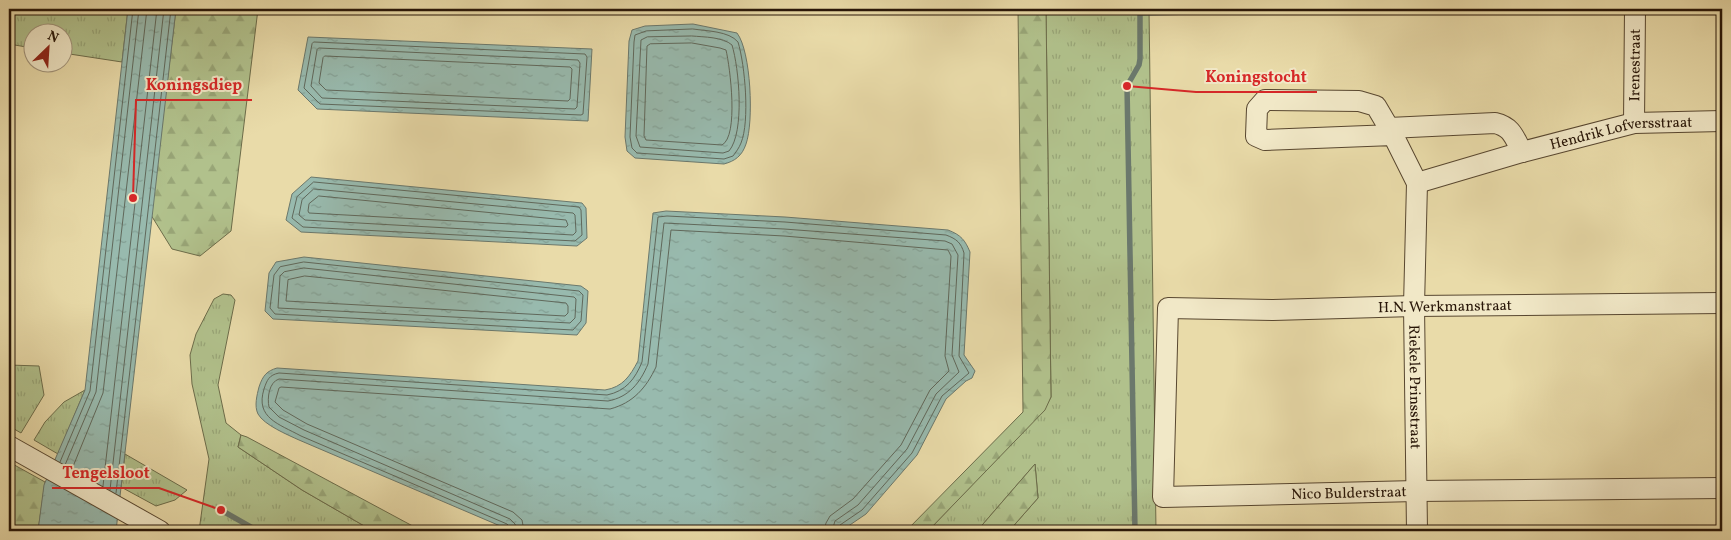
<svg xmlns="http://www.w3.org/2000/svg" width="1731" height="540" font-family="Vollkorn,serif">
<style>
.grass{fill:url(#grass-tufts);stroke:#6c6c4a}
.forest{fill:url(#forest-firs);stroke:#6c6c4a}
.water{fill:url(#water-ripples);stroke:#6b786c}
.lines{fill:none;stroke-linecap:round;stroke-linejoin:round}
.shore{stroke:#60685b;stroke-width:1}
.stream{stroke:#6b786c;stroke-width:5.5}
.minor-casing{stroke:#584730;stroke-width:22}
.minor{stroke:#f1e8c7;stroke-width:20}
.labels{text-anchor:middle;stroke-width:4;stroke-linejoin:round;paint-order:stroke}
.street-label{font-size:15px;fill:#281608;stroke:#f1e8c7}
.leader{fill:none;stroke:#d62828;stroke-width:2}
.callout-dot{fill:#d62828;stroke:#f1e8c7;stroke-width:2}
.callout-label{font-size:16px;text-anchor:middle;font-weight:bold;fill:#d62828;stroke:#f1e8c7;stroke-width:4;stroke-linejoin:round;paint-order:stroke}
</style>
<defs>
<pattern id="grass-tufts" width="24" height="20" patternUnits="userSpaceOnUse" patternTransform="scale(1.25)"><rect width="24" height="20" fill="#b1c18c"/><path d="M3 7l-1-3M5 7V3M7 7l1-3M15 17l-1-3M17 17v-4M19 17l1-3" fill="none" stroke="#98a577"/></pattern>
<pattern id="forest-firs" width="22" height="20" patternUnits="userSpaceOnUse" patternTransform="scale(1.25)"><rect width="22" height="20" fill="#b1c18c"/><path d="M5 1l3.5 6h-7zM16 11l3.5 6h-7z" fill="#98a577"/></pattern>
<pattern id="water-ripples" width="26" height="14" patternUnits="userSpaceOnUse" patternTransform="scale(1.25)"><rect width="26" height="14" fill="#98baae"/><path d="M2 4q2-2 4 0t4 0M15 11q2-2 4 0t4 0" fill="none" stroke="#839f94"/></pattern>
</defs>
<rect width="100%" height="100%" fill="#e9dba9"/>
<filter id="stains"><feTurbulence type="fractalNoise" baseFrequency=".004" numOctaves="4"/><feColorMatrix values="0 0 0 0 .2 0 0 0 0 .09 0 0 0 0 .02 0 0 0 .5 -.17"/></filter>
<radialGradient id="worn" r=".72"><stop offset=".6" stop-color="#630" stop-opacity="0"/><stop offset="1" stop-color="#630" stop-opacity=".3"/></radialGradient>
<g class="grass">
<polygon points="9,9 128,9 122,62 63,53 62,32 32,32 32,48 9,44"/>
<polygon points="1046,9 1149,9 1156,531 1009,531 1038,498 1035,464 977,531 928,531 1044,410 1051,397"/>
<polygon points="223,294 231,295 235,300 218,385 226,423 241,435 238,447 302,490 373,531 199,531 209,459 192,384 190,355 196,334 214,299"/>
<polygon points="9,365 39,366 44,395 21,433 9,426"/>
<polygon points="85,390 58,454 34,440 45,422 64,402"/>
<polygon points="125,454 187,490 175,500 156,506 121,487"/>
</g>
<g class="forest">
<polygon points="176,9 258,9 231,231 200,256 172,249 151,215"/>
<polygon points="1018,9 1046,9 1051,397 1045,410 928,531 906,531 1023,412"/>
<polygon points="241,435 247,437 422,531 373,531 302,490 238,447"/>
<polygon points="9,462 45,482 38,531 9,531"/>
<polygon points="1035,464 1038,498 1009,531 977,531"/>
</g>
<g class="water">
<polygon points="128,9 176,9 116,531 38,531 44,485 85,390"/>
<path d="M693,24L737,33C751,51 754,122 746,144C742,156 735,161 724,164L635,158L627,151L625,137L629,41L632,30L645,26Z"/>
<polygon points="308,37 592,49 588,121 317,109 298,90"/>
<polygon points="311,177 582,203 586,208 587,238 577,246 301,232 286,220 292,194"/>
<path d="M666,211L785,217L948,230C961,235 965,240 970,252L964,355L975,371L972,378L966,381L946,399L917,455L866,514L841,531H512L299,440C288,435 264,425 258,414C254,406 257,395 259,387C263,375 267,371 277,368L605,390C623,387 630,376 638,361L653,213Z"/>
<polygon points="304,257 581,286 588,291 586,323 577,335 273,319 265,311 269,273 276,262"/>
</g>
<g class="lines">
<g class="shore">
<path d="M693,29C706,31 729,31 738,42C745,65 750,121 741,143C739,148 736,152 733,156L724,159L637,153L632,148L630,137L634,42L635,35L646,31Z"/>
<path d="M692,36C704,37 723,37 732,45C739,68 745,132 729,151L723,153L640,147L636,136L641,40L647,37Z"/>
<polygon points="314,42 585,54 587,57 583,114 581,115 320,104 304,88 312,44"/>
<path d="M692,43L720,48L726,50C730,67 739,136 722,145L646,140L644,136L647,46L650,44Z"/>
<polygon points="319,48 578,60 580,63 577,107 575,109 322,98 311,86 317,50"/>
<polygon points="325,56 570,67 572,69 570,99 568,101 326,90 319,83 323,58"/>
<polygon points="314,182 579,207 581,210 582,235 575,241 303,227 292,218 297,197"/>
<polygon points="314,189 573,213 575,215 576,232 573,235 305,220 299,215 302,200"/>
<polygon points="319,196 566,220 568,225 566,227 309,213 308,211 309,204"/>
<polygon points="304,262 579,291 583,295 581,321 573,330 275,314 270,308 274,275 280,267"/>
<polygon points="304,268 574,297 576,299 575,318 570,323 278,308 280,276 284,272"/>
<polygon points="305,276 566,303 568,306 568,313 565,316 286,301 288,280"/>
<polyline points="60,462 90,391 133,9"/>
<polyline points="65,465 96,392 139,9"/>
<polyline points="72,469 103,393 147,9"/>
<polyline points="103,486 157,9"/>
<polyline points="110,490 164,9"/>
<polyline points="116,493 171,9"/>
<path d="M511,531L510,527L507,524L301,436C279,424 255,418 264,389C267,380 269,375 279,373L607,395C626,391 635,379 642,362L658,217L667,216L785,222L946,235C957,239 961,243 964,253L959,356L969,373L942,396L912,453L862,510L840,525L838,531"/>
<path d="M517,531L515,524L510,519L304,430L279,417L269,407C267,398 269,382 279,379L608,401C629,397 640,383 648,364L664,223L784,229L945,241L952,244L958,255L952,355L959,372L936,394L907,449L858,505L835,521L832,531"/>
<path d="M524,531L522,520L513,512L307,424L283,410L275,402L279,388L281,387L610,409C633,403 646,388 656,367L671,230L784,236L948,250L951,256L945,356L949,371L930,390L901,445L853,499L830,516L826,523L824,531"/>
</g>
<g class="stream">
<polyline points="1140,9 1140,13 1356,9"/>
<polyline points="221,510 258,531"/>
<polyline points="1135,531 1127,86 1139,65 1140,59 1140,13"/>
</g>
<defs>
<g id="minor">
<path id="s1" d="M1634,123L1635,9"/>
<path d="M1389,128L1495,123C1512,127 1514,137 1522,152"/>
<path id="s2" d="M1393,135L1376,106L1359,101L1265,100L1257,109L1256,136L1265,140L1393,135L1417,183L1414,306L1417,531"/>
<path id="s3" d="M1417,183L1522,152L1634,123L1722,121"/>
<path id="s4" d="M1722,303L1414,306L1273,310L1168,308L1163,497L1416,491L1722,488"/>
<polyline points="9,446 160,531"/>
</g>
</defs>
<use href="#minor" class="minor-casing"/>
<use href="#minor" class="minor"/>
</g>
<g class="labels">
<g class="street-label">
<text dy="5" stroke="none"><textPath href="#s1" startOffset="58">Irenestraat</textPath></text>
<text dy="5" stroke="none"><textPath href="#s3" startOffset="211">Hendrik Lofversstraat</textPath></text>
<text transform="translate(1445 306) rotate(-1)" y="5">H.N. Werkmanstraat</text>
<text dy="5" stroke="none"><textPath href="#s2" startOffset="580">Riekele Prinsstraat</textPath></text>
<text dy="5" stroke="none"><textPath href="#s4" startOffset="929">Nico Bulderstraat</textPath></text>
</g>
</g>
<path class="leader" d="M1127 86L1196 92H1317M133 198L136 100H252M221 510L159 488H52"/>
<g class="callout-dot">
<circle cx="1127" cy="86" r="5"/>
<circle cx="133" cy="198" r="5"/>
<circle cx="221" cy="510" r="5"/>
</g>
<g class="callout-label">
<text x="1256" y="82">Koningstocht</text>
<text x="194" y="90">Koningsdiep</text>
<text x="106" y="478">Tengelsloot</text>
</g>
<rect width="1731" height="540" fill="none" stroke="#e9dba9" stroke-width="30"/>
<rect x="10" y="10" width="1711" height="520" fill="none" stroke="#281608" stroke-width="2.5"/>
<rect x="15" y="15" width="1701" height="510" fill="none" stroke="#281608"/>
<g transform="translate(48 48) rotate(25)"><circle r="24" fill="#f1e8c7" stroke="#a1947b"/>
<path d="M0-4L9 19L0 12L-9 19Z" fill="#8f2418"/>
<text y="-8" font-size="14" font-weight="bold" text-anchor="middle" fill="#281608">N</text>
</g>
<rect width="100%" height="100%" filter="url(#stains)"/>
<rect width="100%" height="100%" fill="url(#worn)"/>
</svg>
